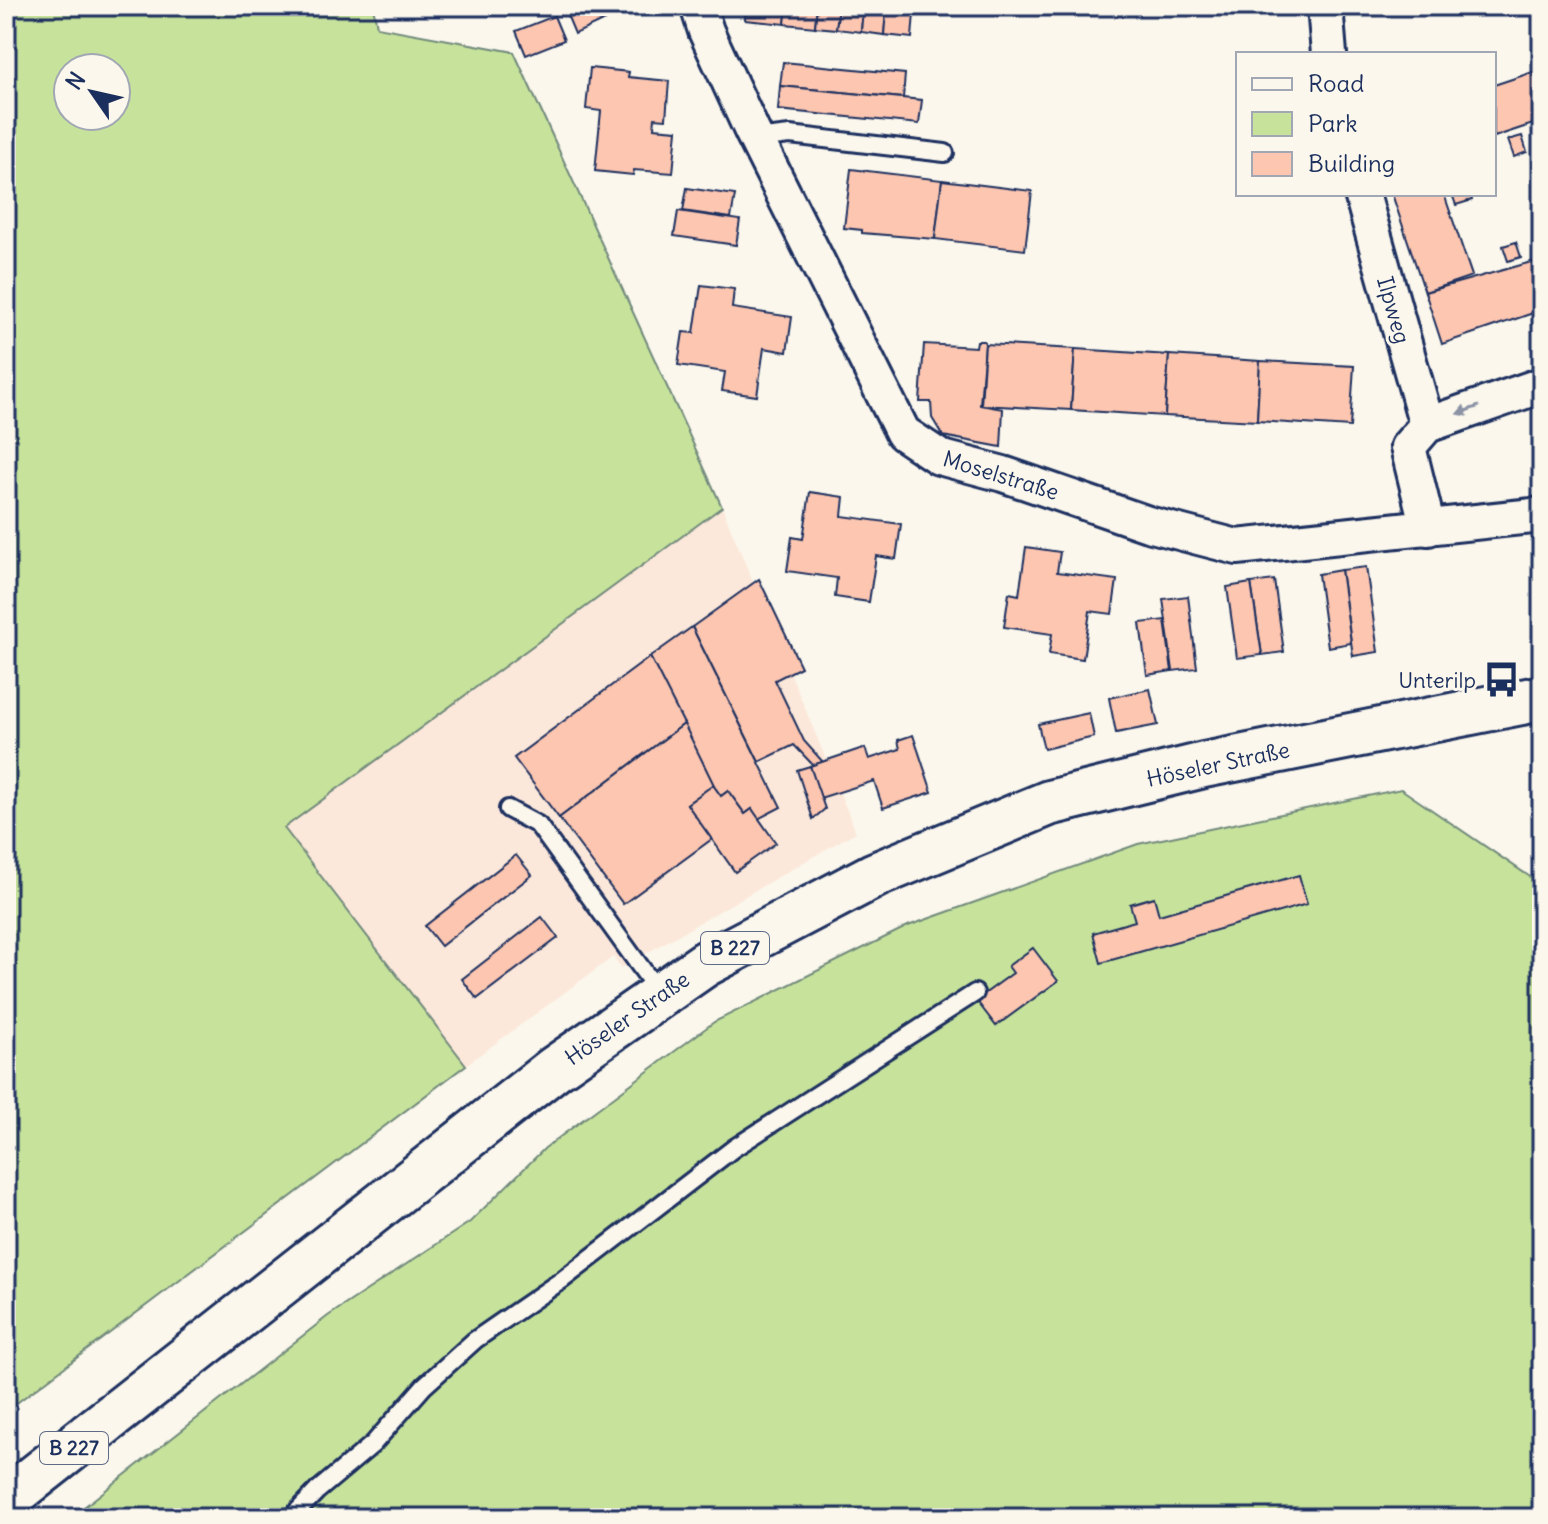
<svg xmlns="http://www.w3.org/2000/svg" width="1548" height="1524" font-family="Delius,sans-serif">
<style>
.built{fill:#fce8da}
.green{fill:#c7e39b;stroke:#71897c;stroke-width:2;fill-rule:evenodd}
.building{fill:#fdc6b0;stroke:#1b2f5e;stroke-width:2}
.lines{fill:none;stroke-linecap:round;stroke-linejoin:round}
.lane-casing{stroke:#1b2f5e;stroke-width:22}
.street-casing{stroke:#1b2f5e;stroke-width:40}
.primary-casing{stroke:#1b2f5e;stroke-width:50}
.lane{stroke:#fbf7ec;stroke-width:16}
.street{stroke:#fbf7ec;stroke-width:34}
.primary{stroke:#fbf7ec;stroke-width:44}
.oneway{fill:#8b93a5}
.labels{text-anchor:middle;stroke-width:6;stroke-linejoin:round;paint-order:stroke}
.shield{fill:#fbf7ec;stroke:#5e6b89;stroke-width:2}
.shield-label{font-size:20px;font-weight:bold;fill:#1b2f5e}
.street-label{font-size:22px;fill:#1b2f5e;stroke:#fbf7ec}
.poi-label{font-size:22px;fill:#1b2f5e;stroke:#fbf7ec;text-anchor:end}
</style>
<rect width="100%" height="100%" fill="#fbf7ec"/>
<filter id="ink" filterUnits="userSpaceOnUse"><feTurbulence type="fractalNoise" baseFrequency=".0125" numOctaves="2"/><feDisplacementMap in="SourceGraphic" scale="16" xChannelSelector="R" yChannelSelector="G"/><feConvolveMatrix kernelMatrix="1 2 1 2 8 2 1 2 1" color-interpolation-filters="sRGB"/></filter>
<g filter="url(#ink)">
<polygon class="built" points="722,507 856,832 621,968 613,957 466,1065 283,828"/>
<g class="green">
<path d="M6,6H373L377,27L514,52L722,507L284,828L466,1065L6,1411ZM68,68H116V116H68Z"/>
<polygon points="1401,789 1542,885 1542,1518 70,1518 328,1316 470,1222 545,1148 714,1022 908,926 1138,844"/>
</g>
<g class="building">
<polygon points="574,6 607,6 611,17 575,34 565,10"/>
<polygon points="746,6 787,6 785,24 745,20"/>
<polygon points="787,6 817,6 815,27 785,24"/>
<polygon points="817,6 839,6 836,29 815,27"/>
<polygon points="839,6 863,8 861,32 836,29"/>
<polygon points="863,8 886,11 884,35 861,32"/>
<polygon points="886,11 914,13 912,38 884,35"/>
<polygon points="554,16 564,40 526,55 516,31"/>
<polygon points="783,62 905,74 903,98 780,86"/>
<polygon points="590,68 629,72 628,77 669,81 666,119 655,118 654,128 677,130 673,173 634,170 633,175 595,171 601,111 586,109"/>
<polygon points="1542,69 1542,121 1494,137 1494,85"/>
<polygon points="780,86 922,100 919,124 778,110"/>
<polygon points="1522,136 1527,152 1514,157 1508,140"/>
<polygon points="851,169 942,180 935,239 862,233 862,230 844,228"/>
<polygon points="942,180 1032,191 1025,250 935,239"/>
<polygon points="687,188 735,195 731,218 683,211"/>
<polygon points="1392,194 1444,194 1472,276 1425,292"/>
<polygon points="1452,194 1470,194 1472,200 1456,205"/>
<polygon points="678,211 740,220 736,245 674,236"/>
<polygon points="1516,242 1521,257 1508,261 1503,246"/>
<polygon points="1535,261 1542,281 1542,310 1442,344 1425,292"/>
<polygon points="701,285 734,289 732,308 792,317 787,352 764,348 757,396 722,391 725,372 678,365 683,332 694,333"/>
<polygon points="977,341 984,341 985,344 980,405 1003,409 1001,447 943,436 932,418 931,402 920,402 924,344 976,347"/>
<polygon points="985,344 1075,349 1071,410 981,405"/>
<polygon points="1075,349 1169,355 1165,416 1071,410"/>
<polygon points="1169,355 1260,361 1257,421 1165,416"/>
<polygon points="1260,361 1354,366 1350,427 1257,421"/>
<polygon points="810,492 844,497 842,516 901,524 896,559 876,556 869,602 835,597 837,578 787,571 792,537 803,539"/>
<polygon points="1026,547 1060,552 1057,572 1117,580 1112,614 1090,611 1083,659 1049,654 1052,634 1004,627 1009,593 1019,595"/>
<polygon points="1366,567 1378,652 1353,656 1341,570"/>
<polygon points="1341,570 1351,643 1328,647 1318,574"/>
<polygon points="759,579 801,667 775,680 804,741 823,762 813,765 794,745 759,762 692,627"/>
<polygon points="1274,580 1284,652 1262,655 1251,583"/>
<polygon points="1251,583 1262,655 1237,658 1227,587"/>
<polygon points="1188,596 1197,668 1173,671 1163,599"/>
<polygon points="1165,620 1172,671 1147,675 1140,623"/>
<polygon points="692,627 781,807 758,819 752,809 745,814 728,791 721,796 713,785 650,657"/>
<polygon points="650,657 684,724 559,818 514,758"/>
<polygon points="1150,689 1158,725 1116,733 1109,698"/>
<polygon points="1089,713 1094,737 1044,749 1038,724"/>
<polygon points="684,724 714,785 687,804 712,839 623,904 559,818"/>
<polygon points="913,735 932,792 883,808 874,781 820,798 810,766 860,749 865,748 869,759 900,749 898,740"/>
<polygon points="810,766 825,809 813,819 797,770"/>
<polygon points="713,785 721,796 728,791 745,814 752,809 776,843 735,872 687,804"/>
<polygon points="516,855 532,875 441,946 425,926"/>
<polygon points="1299,875 1307,904 1101,963 1093,933 1135,921 1130,904 1154,897 1159,915"/>
<polygon points="542,917 558,938 477,999 462,979"/>
<polygon points="1033,948 1058,981 996,1026 976,1000 1013,973 1008,966"/>
</g>
<g class="lines">
<defs>
<g id="lane">
<polyline points="756,139 790,135 945,153"/>
<polyline points="508,809 538,825 660,994"/>
<polyline points="291,1518 317,1491 373,1444 424,1386 475,1340 562,1280 734,1148 975,993"/>
</g>
<g id="street">
<polyline points="698,6 706,31 752,131 903,433 939,457 1003,474 1148,524 1237,547 1542,515"/>
<polyline points="1325,6 1329,54"/>
<polyline points="1362,194 1427,425"/>
<polyline points="1428,528 1408,447 1427,425 1542,385"/>
</g>
<polyline id="primary" points="6,1500 554,1069 705,964 875,875 1049,803 1204,765 1542,698"/>
</defs>
<use href="#lane" class="lane-casing"/>
<use href="#street" class="street-casing"/>
<use href="#primary" class="primary-casing"/>
<use href="#lane" class="lane"/>
<use href="#street" class="street"/>
<use href="#primary" class="primary"/>
</g>
<defs><path id="oneway-solid" d="M-6-.8H1V-3.2L6.5 0L1 3.2V.8H-6Z" transform="scale(2)"/></defs>
<use class="oneway" href="#oneway-solid" transform="translate(1468 410) rotate(161)"/>
</g>
<defs>
<symbol id="bus-bare" viewBox="-9 -9 18 18"><path d="M-5-6H5V4H4V6H2V4H-2V6H-4V4H-5ZM-3.5-4V0h7V-4ZM-3.5 1.2v1.5H-2V1.2ZM2 1.2v1.5H3.5V1.2Z" fill="#1b2f5e" stroke="#fbf7ec" stroke-width="2.5" paint-order="stroke"/></symbol>
</defs>
<g fill-rule="evenodd">
<use href="#bus-bare" x="1476" y="654" width="51" height="51"/>
</g>
<g class="labels">
<g class="shield">
<rect x="701" y="932" width="68" height="32" rx="6"/>
<rect x="40" y="1432" width="68" height="32" rx="6"/>
</g>
<g class="shield-label">
<text x="735" y="955">B 227</text>
<text x="74" y="1455">B 227</text>
</g>
<g class="street-label">
<text transform="translate(1394 310) rotate(74)" y="8">Ilpweg</text>
<text transform="translate(1001 475) rotate(17)" y="8">Moselstraße</text>
<text transform="translate(1218 764) rotate(-12)" y="8">Höseler Straße</text>
<text transform="translate(627 1018) rotate(-35)" y="8">Höseler Straße</text>
</g>
<g class="poi-label">
<text x="1476" y="688">Unterilp</text>
</g>
</g>
<rect width="1548" height="1524" fill="none" stroke="#fbf7ec" stroke-width="32"/>
<rect x="16" y="16" width="1516" height="1492" fill="none" stroke="#1b2f5e" stroke-width="3" filter="url(#ink)"/>
<rect x="1236" y="52" width="260" height="144" fill="#fbf7ec" stroke="#a1a7b3" stroke-width="2"/>
<rect x="1252" y="78" width="40" height="12" fill="#fbf7ec" stroke="#a1a7b3" stroke-width="2"/>
<text x="1308" y="92" font-size="24" fill="#1b2f5e">Road</text>
<rect x="1252" y="112" width="40" height="24" fill="#c7e39b" stroke="#a1a7b3" stroke-width="2"/>
<text x="1308" y="132" font-size="24" fill="#1b2f5e">Park</text>
<rect x="1252" y="152" width="40" height="24" fill="#fdc6b0" stroke="#a1a7b3" stroke-width="2"/>
<text x="1308" y="172" font-size="24" fill="#1b2f5e">Building</text>
<g transform="translate(92 92) rotate(304)"><circle r="38" fill="#fbf7ec" stroke="#a1a7b3" stroke-width="2"/>
<path d="M0-6L14 30L0 20L-14 30Z" fill="#1b2f5e"/>
<text y="-12" font-size="22" font-weight="bold" text-anchor="middle" fill="#1b2f5e">N</text>
</g>
</svg>
